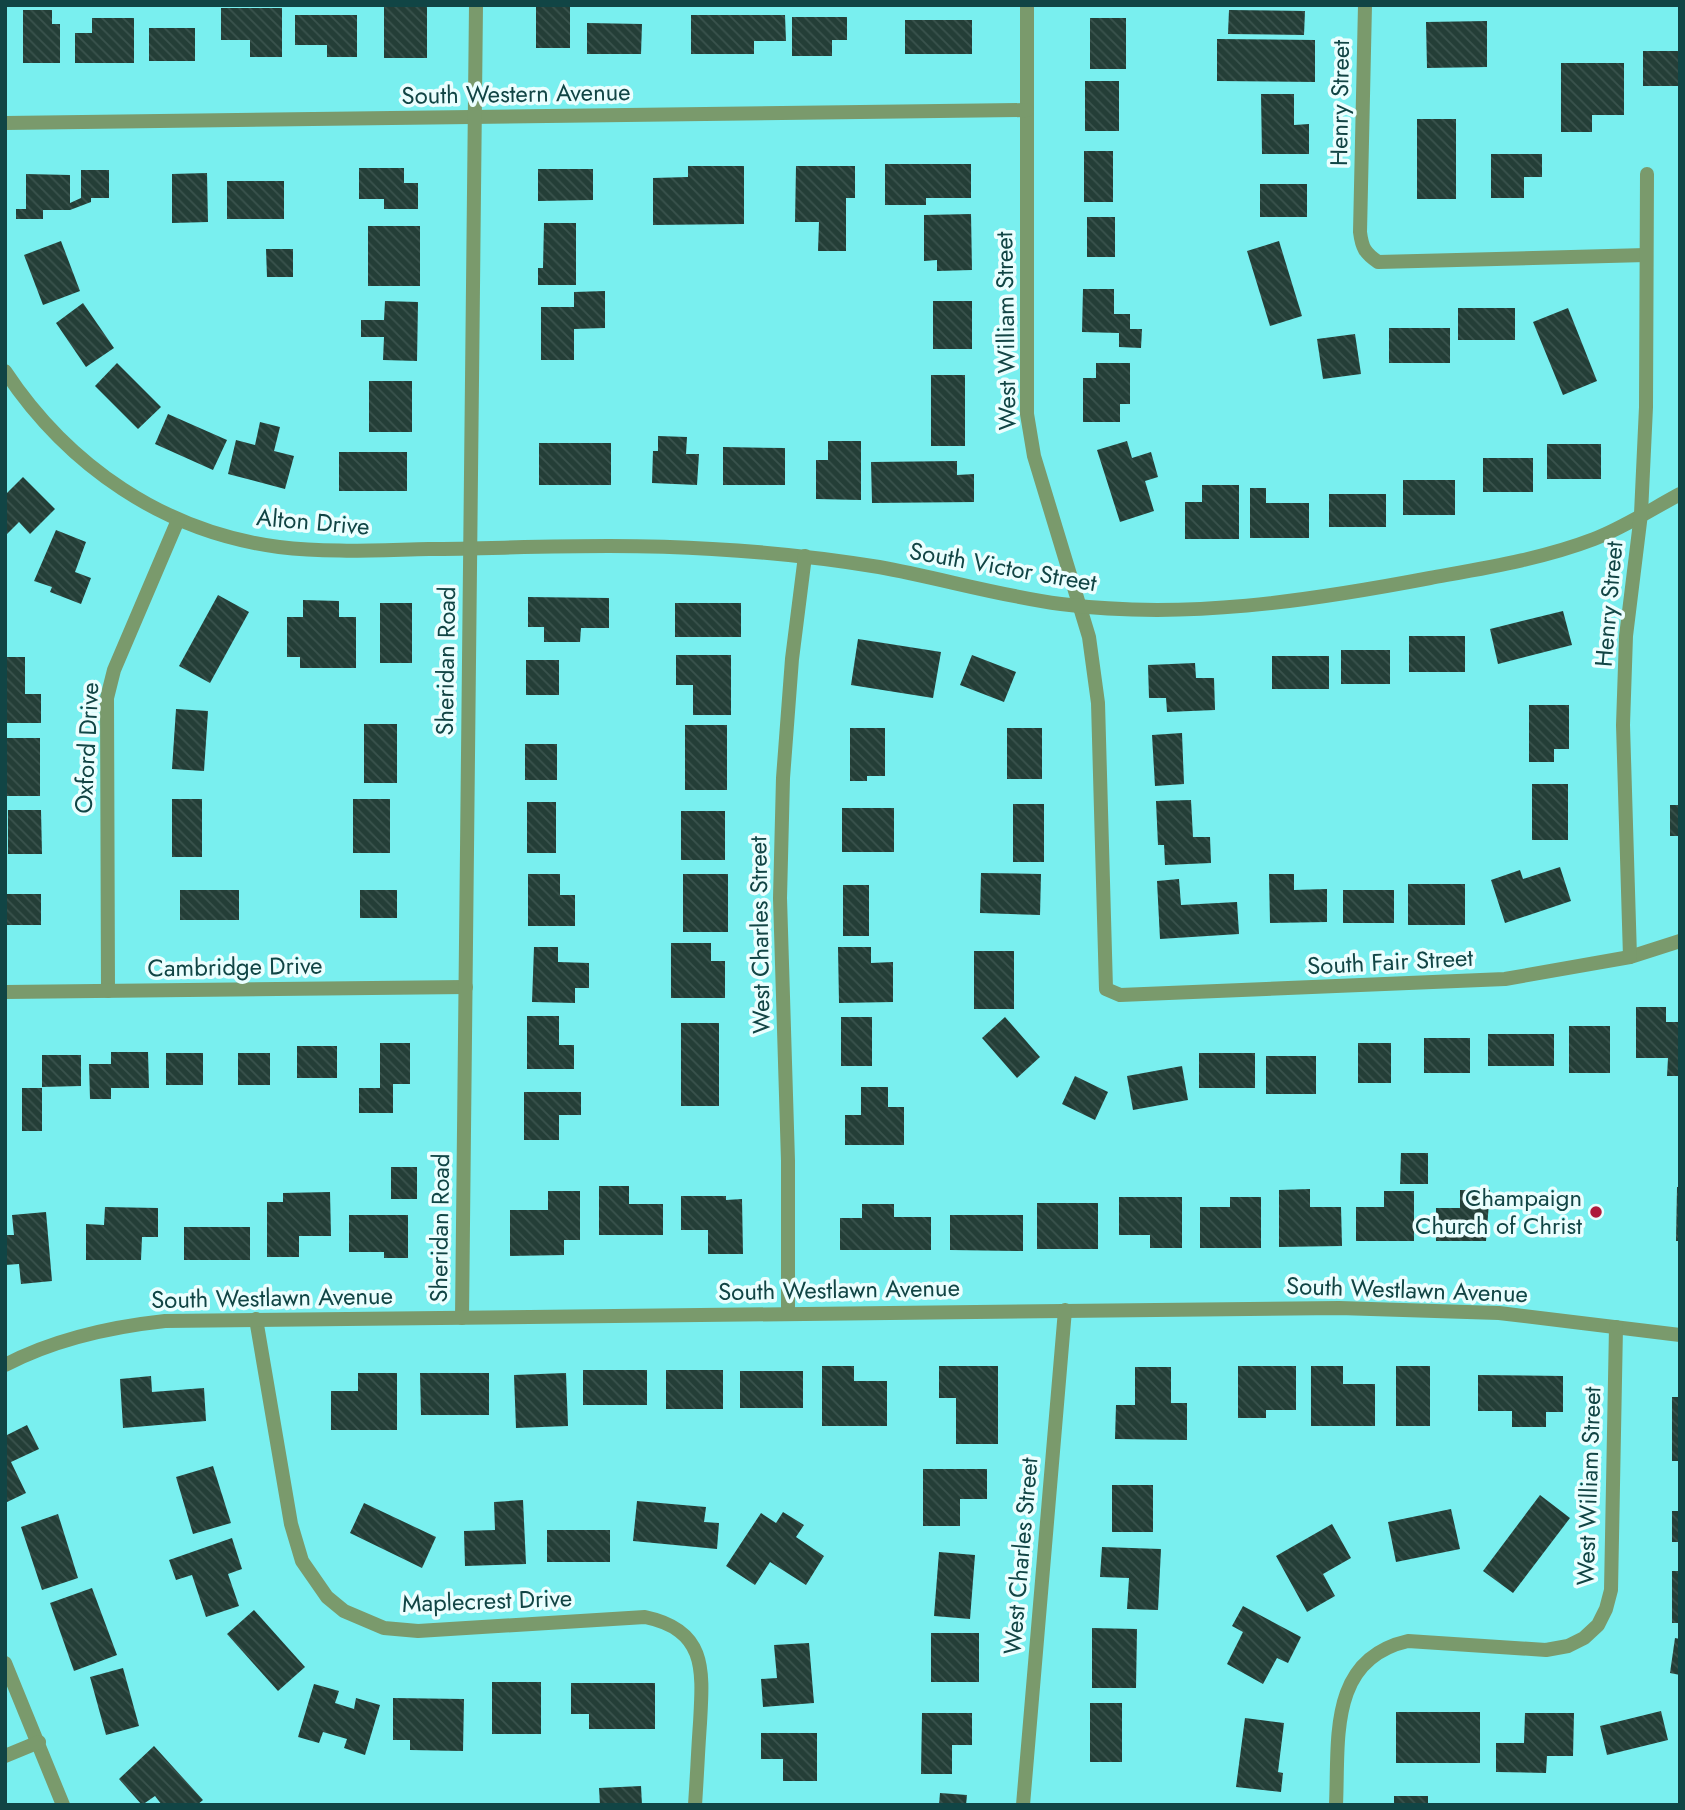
<svg xmlns="http://www.w3.org/2000/svg" width="1685" height="1810" font-family="Jost,sans-serif">
<style>
.building{fill:url(#building-back-hatch)}
.lines{fill:none;stroke-linecap:round;stroke-linejoin:round}
.street{stroke:#7a9a6c;stroke-width:14}
.poi-dot{fill:#ae1a3c;stroke:#eafefe;stroke-width:2.5}
.labels{text-anchor:middle;stroke-width:7;stroke-linejoin:round;paint-order:stroke}
.street-label{font-size:24px;fill:#114545;stroke:#eafefe}
.poi-label{font-size:24px;fill:#114545;stroke:#eafefe;text-anchor:end}
</style>
<defs>
<pattern id="building-back-hatch" width="6" height="6" patternUnits="userSpaceOnUse" patternTransform="scale(1.75)"><rect width="6" height="6" fill="#243e37"/><path d="M-1 5l2 2M0 0l6 6M5-1l2 2" fill="none" stroke="#3a534d"/></pattern>
</defs>
<rect width="100%" height="100%" fill="#79efef"/>
<g class="building">
<rect x="384" y="5" width="43" height="53"/>
<rect x="536" y="5" width="34" height="43"/>
<polygon points="221,8 282,8 282,57 250,57 250,40 221,40"/>
<polygon points="23,10 52,10 52,24 60,24 60,63 23,63"/>
<polygon points="1229,10 1305,11 1304,35 1228,34"/>
<polygon points="295,15 357,15 357,57 327,57 327,45 295,45"/>
<polygon points="691,15 785,15 786,41 754,41 754,54 691,54"/>
<polygon points="792,17 847,17 847,40 832,40 832,56 792,56"/>
<polygon points="92,18 134,18 134,63 75,63 75,33 92,33"/>
<rect x="1090" y="18" width="36" height="51"/>
<rect x="905" y="20" width="67" height="34"/>
<polygon points="1487,21 1487,67 1427,68 1426,22"/>
<polygon points="587,23 642,24 641,54 587,54"/>
<rect x="149" y="28" width="46" height="33"/>
<polygon points="1217,39 1315,40 1315,82 1217,81"/>
<rect x="1643" y="51" width="37" height="35"/>
<polygon points="1561,63 1624,63 1624,115 1592,115 1592,132 1561,132"/>
<rect x="1085" y="81" width="34" height="50"/>
<polygon points="1261,94 1294,94 1294,125 1309,124 1309,154 1262,154"/>
<rect x="1417" y="119" width="39" height="80"/>
<rect x="1084" y="151" width="29" height="51"/>
<polygon points="1491,154 1542,154 1542,177 1524,177 1524,198 1491,198"/>
<polygon points="885,164 971,164 971,198 926,198 926,205 885,205"/>
<polygon points="688,166 744,166 744,224 653,225 653,178 688,177"/>
<polygon points="796,166 855,166 855,198 846,198 846,251 818,251 819,222 795,222"/>
<polygon points="359,168 404,168 404,183 418,183 418,209 384,209 384,199 359,199"/>
<polygon points="538,169 593,169 593,200 538,201"/>
<polygon points="81,170 109,170 109,198 91,198 91,202 70,210 43,210 43,219 16,219 16,209 26,209 26,174 70,175 70,203 81,198"/>
<polygon points="207,173 208,222 172,223 172,174"/>
<rect x="227" y="181" width="57" height="38"/>
<rect x="1260" y="184" width="47" height="33"/>
<polygon points="971,214 972,270 937,271 937,260 924,261 924,215"/>
<rect x="1087" y="217" width="28" height="40"/>
<polygon points="544,223 576,223 576,285 538,285 538,268 543,268"/>
<rect x="368" y="226" width="52" height="60"/>
<polygon points="61,241 80,291 43,305 24,255"/>
<polygon points="1279,241 1302,316 1270,326 1247,251"/>
<polygon points="266,249 293,249 293,277 267,277"/>
<polygon points="1083,289 1114,289 1114,314 1130,314 1130,329 1142,329 1141,348 1119,347 1119,333 1082,332"/>
<polygon points="605,291 605,328 574,329 574,360 541,360 541,307 574,307 574,292"/>
<polygon points="385,301 418,302 417,361 383,360 384,337 361,337 361,320 384,320"/>
<rect x="933" y="301" width="39" height="48"/>
<polygon points="83,303 114,348 86,367 56,323"/>
<rect x="1458" y="308" width="57" height="32"/>
<polygon points="1568,308 1597,381 1563,395 1533,322"/>
<rect x="1389" y="328" width="61" height="35"/>
<polygon points="1355,334 1361,374 1323,379 1317,339"/>
<polygon points="117,363 161,407 138,429 95,386"/>
<polygon points="1096,363 1130,363 1130,404 1120,404 1120,422 1083,422 1083,378 1096,378"/>
<rect x="931" y="375" width="34" height="71"/>
<rect x="369" y="381" width="43" height="51"/>
<polygon points="168,414 227,440 213,470 155,444"/>
<polygon points="260,422 280,427 274,451 294,456 285,489 228,474 236,440 255,445"/>
<polygon points="658,436 687,437 686,454 699,454 697,485 652,483 653,451 658,451"/>
<polygon points="828,441 861,441 861,500 816,499 816,460 828,460"/>
<polygon points="1127,441 1132,458 1151,452 1158,477 1145,481 1154,511 1120,522 1097,450"/>
<rect x="539" y="443" width="72" height="42"/>
<rect x="1547" y="444" width="54" height="35"/>
<polygon points="723,447 785,448 785,485 723,485"/>
<rect x="339" y="452" width="68" height="39"/>
<rect x="1483" y="458" width="50" height="34"/>
<polygon points="957,461 957,475 974,474 974,502 872,503 871,462"/>
<polygon points="23,477 55,509 30,534 19,522 5,536 5,495"/>
<rect x="1403" y="480" width="52" height="35"/>
<polygon points="1202,485 1239,485 1239,539 1185,539 1185,502 1202,502"/>
<polygon points="1250,488 1266,488 1266,503 1309,503 1309,538 1250,538"/>
<rect x="1329" y="494" width="57" height="33"/>
<polygon points="56,530 86,542 75,572 91,578 81,604 50,592 52,587 34,581"/>
<polygon points="218,595 249,612 210,683 179,666"/>
<polygon points="528,597 609,598 609,628 581,628 580,642 544,642 544,627 528,627"/>
<polygon points="303,600 339,601 339,617 356,617 356,668 300,668 300,657 287,657 287,617 303,617"/>
<rect x="380" y="603" width="32" height="60"/>
<rect x="675" y="603" width="66" height="34"/>
<polygon points="1563,611 1572,645 1498,664 1490,629"/>
<rect x="1409" y="636" width="56" height="36"/>
<polygon points="858,639 941,652 933,698 851,685"/>
<rect x="1341" y="650" width="49" height="34"/>
<polygon points="676,655 731,655 731,715 693,715 693,685 676,685"/>
<polygon points="972,655 1016,672 1004,702 960,685"/>
<rect x="1272" y="656" width="57" height="33"/>
<polygon points="5,657 25,657 25,694 41,694 41,723 5,723"/>
<rect x="526" y="660" width="33" height="35"/>
<polygon points="1195,663 1196,678 1214,678 1215,710 1167,712 1166,698 1149,698 1148,665"/>
<polygon points="1529,705 1569,705 1569,749 1554,749 1554,762 1529,762"/>
<polygon points="176,709 208,711 204,771 172,769"/>
<rect x="364" y="724" width="33" height="59"/>
<rect x="685" y="725" width="42" height="65"/>
<polygon points="850,728 885,728 885,776 867,776 867,781 850,781"/>
<rect x="1007" y="728" width="35" height="51"/>
<polygon points="1182,733 1184,784 1155,786 1152,735"/>
<rect x="5" y="738" width="35" height="58"/>
<rect x="525" y="744" width="32" height="36"/>
<rect x="1532" y="784" width="36" height="56"/>
<rect x="172" y="799" width="30" height="58"/>
<rect x="353" y="799" width="37" height="54"/>
<polygon points="1191,800 1193,837 1210,837 1211,863 1165,865 1164,845 1158,845 1156,801"/>
<rect x="527" y="802" width="29" height="51"/>
<rect x="1013" y="804" width="31" height="58"/>
<rect x="1670" y="805" width="10" height="31"/>
<rect x="842" y="808" width="52" height="44"/>
<polygon points="8,810 41,810 42,854 8,854"/>
<rect x="681" y="811" width="44" height="49"/>
<polygon points="1560,867 1571,901 1505,923 1491,880 1520,870 1523,879"/>
<polygon points="981,873 1041,874 1040,915 980,913"/>
<polygon points="528,874 560,874 560,895 575,895 575,926 528,926"/>
<rect x="683" y="874" width="45" height="58"/>
<polygon points="1269,874 1294,874 1294,890 1327,889 1327,922 1270,923"/>
<polygon points="1179,879 1181,905 1237,902 1239,934 1160,939 1157,881"/>
<rect x="1408" y="884" width="57" height="41"/>
<rect x="843" y="885" width="26" height="51"/>
<rect x="180" y="890" width="59" height="30"/>
<rect x="360" y="890" width="37" height="28"/>
<rect x="1343" y="890" width="51" height="33"/>
<rect x="5" y="894" width="36" height="31"/>
<polygon points="671,943 711,943 711,961 725,961 725,998 671,998"/>
<polygon points="534,947 558,947 558,962 589,963 589,988 575,988 575,1003 532,1002"/>
<polygon points="838,947 871,947 871,963 893,962 893,1002 839,1003"/>
<rect x="974" y="951" width="40" height="58"/>
<polygon points="1636,1007 1666,1007 1666,1022 1680,1022 1680,1076 1667,1076 1668,1058 1636,1058"/>
<polygon points="527,1016 559,1016 559,1045 574,1045 574,1069 527,1069"/>
<rect x="841" y="1017" width="31" height="49"/>
<polygon points="1005,1017 1040,1057 1017,1078 982,1038"/>
<rect x="681" y="1023" width="38" height="83"/>
<rect x="1569" y="1026" width="41" height="47"/>
<rect x="1488" y="1034" width="66" height="32"/>
<rect x="1424" y="1038" width="46" height="35"/>
<polygon points="380,1043 410,1043 410,1084 393,1084 393,1113 359,1113 359,1088 380,1088"/>
<rect x="1358" y="1043" width="33" height="40"/>
<rect x="297" y="1046" width="40" height="32"/>
<polygon points="111,1052 148,1052 149,1088 111,1088 111,1099 90,1099 89,1064 111,1064"/>
<rect x="166" y="1053" width="37" height="32"/>
<rect x="238" y="1053" width="32" height="32"/>
<rect x="1199" y="1053" width="56" height="35"/>
<polygon points="42,1055 81,1055 81,1086 42,1087"/>
<rect x="1266" y="1056" width="50" height="38"/>
<polygon points="1182,1066 1188,1100 1133,1110 1127,1076"/>
<polygon points="1075,1076 1108,1092 1095,1120 1062,1104"/>
<polygon points="861,1087 888,1087 888,1107 904,1107 904,1145 845,1145 845,1115 861,1115"/>
<rect x="22" y="1088" width="20" height="43"/>
<polygon points="524,1092 581,1092 581,1115 559,1115 559,1140 524,1140"/>
<polygon points="1401,1153 1428,1153 1428,1184 1400,1184"/>
<rect x="391" y="1167" width="26" height="32"/>
<polygon points="599,1186 629,1186 629,1204 663,1204 663,1235 599,1235"/>
<polygon points="1677,1187 1680,1187 1680,1241 1676,1241"/>
<polygon points="1310,1189 1310,1207 1341,1207 1342,1246 1279,1247 1279,1190"/>
<polygon points="1460,1190 1490,1190 1486,1241 1436,1241 1436,1208 1460,1208"/>
<polygon points="548,1191 580,1191 580,1240 564,1240 564,1255 510,1256 510,1210 548,1210"/>
<polygon points="1384,1191 1414,1191 1414,1241 1356,1241 1356,1207 1384,1207"/>
<polygon points="330,1192 331,1236 299,1236 299,1257 267,1257 267,1202 283,1202 283,1193"/>
<polygon points="681,1196 726,1196 726,1200 742,1199 743,1254 708,1254 708,1230 681,1230"/>
<polygon points="1119,1197 1182,1197 1182,1248 1150,1248 1150,1235 1119,1235"/>
<polygon points="1230,1197 1261,1197 1261,1248 1200,1248 1200,1207 1230,1207"/>
<rect x="1037" y="1203" width="61" height="46"/>
<polygon points="862,1204 894,1204 894,1217 931,1217 931,1250 840,1250 840,1218 862,1218"/>
<polygon points="105,1207 158,1208 158,1237 142,1237 141,1260 86,1260 86,1224 104,1225"/>
<polygon points="46,1212 52,1281 21,1284 19,1264 5,1265 5,1235 14,1235 12,1215"/>
<polygon points="349,1215 408,1215 408,1258 384,1258 384,1252 349,1252"/>
<polygon points="950,1215 1023,1215 1023,1251 950,1250"/>
<rect x="184" y="1227" width="66" height="33"/>
<polygon points="822,1366 854,1366 854,1381 887,1381 887,1426 822,1426"/>
<polygon points="939,1366 998,1366 998,1444 956,1444 956,1398 939,1398"/>
<polygon points="1238,1366 1296,1366 1296,1410 1266,1410 1266,1418 1238,1418"/>
<polygon points="1311,1366 1343,1366 1343,1384 1375,1384 1375,1426 1311,1426"/>
<rect x="1396" y="1366" width="34" height="60"/>
<polygon points="1135,1367 1171,1367 1171,1403 1187,1403 1187,1440 1115,1439 1116,1405 1135,1405"/>
<rect x="583" y="1370" width="64" height="35"/>
<rect x="666" y="1370" width="57" height="39"/>
<rect x="740" y="1371" width="63" height="37"/>
<polygon points="358,1373 397,1373 397,1430 331,1430 331,1391 358,1391"/>
<polygon points="420,1373 489,1373 489,1415 421,1415"/>
<polygon points="566,1373 568,1426 516,1428 514,1375"/>
<polygon points="1478,1375 1563,1376 1563,1412 1546,1412 1546,1427 1512,1427 1512,1411 1478,1411"/>
<polygon points="151,1376 152,1392 204,1388 206,1421 123,1428 120,1379"/>
<rect x="1672" y="1397" width="8" height="64"/>
<polygon points="27,1425 39,1449 11,1462 26,1493 5,1503 5,1436"/>
<polygon points="213,1466 231,1523 193,1534 176,1477"/>
<polygon points="923,1469 987,1469 987,1499 960,1499 960,1526 923,1526"/>
<rect x="1112" y="1485" width="41" height="47"/>
<polygon points="1540,1495 1570,1518 1513,1593 1483,1571"/>
<polygon points="523,1500 526,1564 465,1566 464,1531 495,1530 494,1502"/>
<polygon points="637,1501 706,1507 704,1522 719,1523 717,1549 633,1541"/>
<polygon points="364,1503 436,1537 422,1568 350,1533"/>
<polygon points="1451,1509 1460,1549 1396,1562 1388,1522"/>
<rect x="1672" y="1511" width="8" height="31"/>
<polygon points="783,1512 804,1525 796,1537 824,1556 806,1585 770,1562 755,1585 726,1566 761,1513 776,1523"/>
<polygon points="58,1514 78,1578 42,1590 21,1527"/>
<polygon points="1332,1524 1351,1558 1323,1574 1335,1596 1307,1612 1276,1556"/>
<rect x="547" y="1530" width="63" height="32"/>
<polygon points="232,1538 242,1569 228,1574 239,1606 206,1617 192,1575 176,1580 169,1560"/>
<polygon points="1102,1547 1161,1549 1158,1610 1127,1609 1129,1578 1100,1577"/>
<polygon points="939,1552 975,1555 970,1619 934,1616"/>
<rect x="1672" y="1571" width="8" height="52"/>
<polygon points="92,1588 117,1655 74,1671 50,1603"/>
<polygon points="1243,1606 1301,1637 1288,1663 1277,1658 1263,1684 1227,1664 1243,1632 1232,1626"/>
<polygon points="254,1610 305,1667 278,1691 227,1634"/>
<polygon points="1092,1628 1137,1629 1136,1688 1092,1688"/>
<rect x="931" y="1633" width="48" height="49"/>
<polygon points="1675,1638 1680,1639 1680,1675 1670,1673"/>
<polygon points="809,1643 814,1703 763,1707 761,1679 777,1678 774,1645"/>
<polygon points="123,1668 139,1726 106,1735 90,1677"/>
<rect x="492" y="1682" width="49" height="52"/>
<polygon points="571,1683 655,1683 655,1729 589,1729 589,1714 571,1714"/>
<polygon points="314,1684 339,1691 335,1703 354,1709 356,1698 380,1705 365,1755 344,1748 347,1739 323,1732 319,1743 298,1737"/>
<polygon points="393,1698 464,1699 463,1751 410,1750 410,1740 393,1740"/>
<rect x="1090" y="1703" width="32" height="59"/>
<polygon points="1661,1711 1668,1740 1607,1755 1600,1726"/>
<rect x="1396" y="1712" width="84" height="51"/>
<polygon points="922,1713 972,1713 972,1745 952,1745 952,1774 921,1774"/>
<polygon points="1525,1713 1574,1713 1573,1756 1547,1756 1546,1773 1496,1772 1496,1743 1524,1743"/>
<polygon points="1245,1718 1284,1723 1278,1772 1283,1773 1281,1792 1236,1787"/>
<polygon points="761,1733 817,1733 817,1781 783,1781 783,1759 761,1759"/>
<polygon points="154,1746 203,1800 197,1805 162,1805 155,1796 142,1805 119,1779"/>
<polygon points="641,1786 642,1805 600,1805 599,1788"/>
<polygon points="940,1793 967,1795 966,1805 939,1805"/>
<rect x="1394" y="1796" width="34" height="9"/>
</g>
<g class="lines">
<g class="street">
<polyline points="1027,5 1027,414 1034,456 1089,637 1098,703 1106,989 1120,995 1505,979 1630,957 1680,941"/>
<path d="M1365,5L1360,232C1362,248 1365,253 1378,262L1646,255"/>
<polyline points="5,123 1027,110"/>
<path d="M5,371C68,466 164,532 279,547C328,553 379,550 429,549C523,548 618,543 712,549C768,552 824,558 879,567C940,578 1000,596 1061,604C1185,620 1309,601 1430,578C1485,568 1542,559 1594,539C1623,528 1652,509 1680,494"/>
<polyline points="1630,957 1623,725 1626,636 1641,514 1646,407 1647,174"/>
<polyline points="108,991 107,698 114,670 178,520"/>
<polyline points="5,992 466,987"/>
<polyline points="788,1313 788,1161 780,898 783,778 792,659 805,556"/>
<polyline points="462,1318 476,5"/>
<path d="M256,1319L291,1524L302,1561L327,1597L344,1611L384,1628L418,1631L645,1617C707,1630 703,1670 700,1723C698,1750 697,1777 695,1805"/>
<path d="M5,1365C55,1339 109,1327 165,1321L1339,1308L1499,1313L1680,1335"/>
<polyline points="5,1663 63,1805"/>
<polyline points="5,1756 39,1742"/>
<polyline points="1023,1805 1065,1310"/>
<path d="M1336,1805C1339,1739 1328,1659 1408,1641L1546,1650L1568,1646L1584,1638L1598,1625L1606,1609L1611,1590L1616,1327"/>
</g>
</g>
<circle class="poi-dot" cx="1596" cy="1212" r="7"/>
<g class="labels">
<g class="street-label">
<text transform="translate(516 94) rotate(-1)" y="8">South Western Avenue</text>
<text transform="translate(1340 103) rotate(-89)" y="8">Henry Street</text>
<text transform="translate(1006 331) rotate(-91)" y="8">West William Street</text>
<text transform="translate(313 522) rotate(5)" y="8">Alton Drive</text>
<text transform="translate(1003 567) rotate(10)" y="8">South Victor Street</text>
<text transform="translate(1609 604) rotate(-85)" y="8">Henry Street</text>
<text transform="translate(446 661) rotate(-89)" y="8">Sheridan Road</text>
<text transform="translate(87 748) rotate(-87)" y="8">Oxford Drive</text>
<text transform="translate(760 935) rotate(-91)" y="8">West Charles Street</text>
<text transform="translate(1390 962) rotate(-3)" y="8">South Fair Street</text>
<text transform="translate(235 967) rotate(-1)" y="8">Cambridge Drive</text>
<text transform="translate(440 1228) rotate(-89)" y="8">Sheridan Road</text>
<text transform="translate(839 1290) rotate(-1)" y="8">South Westlawn Avenue</text>
<text transform="translate(1407 1290) rotate(2)" y="8">South Westlawn Avenue</text>
<text transform="translate(272 1298) rotate(-1)" y="8">South Westlawn Avenue</text>
<text transform="translate(1589 1486) rotate(-88)" y="8">West William Street</text>
<text transform="translate(1021 1556) rotate(-85)" y="8">West Charles Street</text>
<text transform="translate(487 1601) rotate(-2)" y="8">Maplecrest Drive</text>
</g>
<g class="poi-label">
<text x="1582" y="1206">Champaign<tspan x="1582" dy="28">Church of Christ</tspan></text>
</g>
</g>
<rect width="1685" height="1810" fill="none" stroke="#114545" stroke-width="14"/>
</svg>
